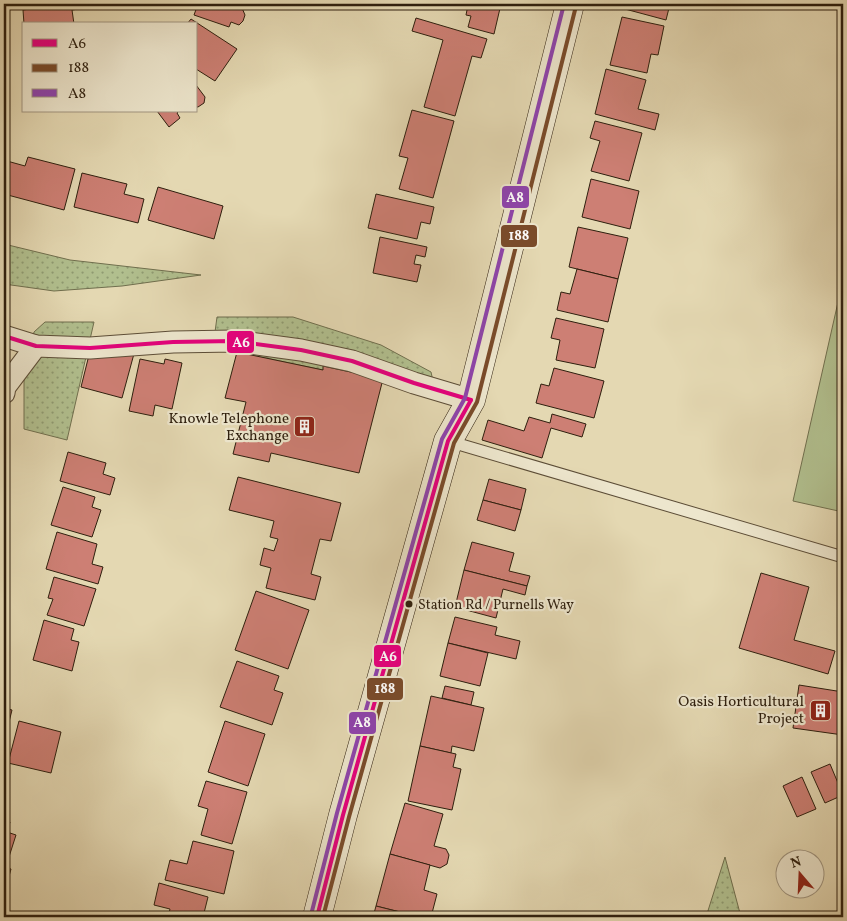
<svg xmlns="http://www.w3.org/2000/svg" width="847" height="921" font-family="Vollkorn,serif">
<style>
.grass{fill:url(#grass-dots);stroke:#706f4e}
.park{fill:#b1bf8e;stroke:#706f4e}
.building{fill:#cd7f74;stroke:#2e1f0e}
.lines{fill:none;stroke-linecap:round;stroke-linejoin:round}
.service-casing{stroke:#5c4d37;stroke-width:13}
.minor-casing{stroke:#5c4d37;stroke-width:23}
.secondary-casing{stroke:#2e1f0e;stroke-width:29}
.service{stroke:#ede6cd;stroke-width:11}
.minor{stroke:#ede6cd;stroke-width:21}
.secondary{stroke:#ede6cd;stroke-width:28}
.bus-1-casing{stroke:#ede6cd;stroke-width:8}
.bus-2-casing{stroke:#ede6cd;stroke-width:8}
.bus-3-casing{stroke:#ede6cd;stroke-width:8}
.bus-1{stroke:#e5007d;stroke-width:4}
.bus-2{stroke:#7a4b2a;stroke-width:4}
.bus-3{stroke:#8e44ad;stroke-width:4}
.bus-dot{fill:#2e1f0e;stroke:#ede6cd;stroke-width:2}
.labels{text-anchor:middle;stroke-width:4.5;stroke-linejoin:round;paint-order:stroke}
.bus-label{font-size:14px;fill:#2e1f0e;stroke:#ede6cd;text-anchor:start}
.poi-label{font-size:15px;fill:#2e1f0e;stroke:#ede6cd;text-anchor:end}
.line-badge{stroke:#ede6cd;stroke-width:2}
.badge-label{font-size:14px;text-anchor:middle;font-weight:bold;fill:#fff}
</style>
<defs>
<pattern id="grass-dots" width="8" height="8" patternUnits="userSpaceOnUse" patternTransform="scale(1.25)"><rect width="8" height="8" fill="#b1bf8e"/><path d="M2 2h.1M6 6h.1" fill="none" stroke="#909b72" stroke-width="1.8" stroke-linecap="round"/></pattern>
</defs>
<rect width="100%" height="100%" fill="#e4d8b2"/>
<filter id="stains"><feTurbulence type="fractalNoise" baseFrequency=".004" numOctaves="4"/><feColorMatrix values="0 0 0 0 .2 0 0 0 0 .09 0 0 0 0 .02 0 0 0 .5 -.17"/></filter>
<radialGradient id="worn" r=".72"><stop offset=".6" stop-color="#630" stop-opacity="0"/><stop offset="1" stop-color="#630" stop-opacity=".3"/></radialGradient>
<g class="grass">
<polygon points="4,244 70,260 201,275 122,286 54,291 4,284"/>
<polygon points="217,317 293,317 381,345 431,372 435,390 324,366 323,370 213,347"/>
<polygon points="45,322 94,322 67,440 24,429 24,381 34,332"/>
<polygon points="725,857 741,917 706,917"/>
</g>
<polygon class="park" points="843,280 843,512 793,501"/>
<g class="building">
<polygon points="37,4 78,4 79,9 72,10 74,24 24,24 23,10 37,8"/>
<polygon points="198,4 237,4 236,6 242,8 245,15 243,21 239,25 231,22 229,27 194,15"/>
<polygon points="462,4 501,4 494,34 468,27 471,16 466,15 468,5"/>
<polygon points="626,4 670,4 666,20 625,9"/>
<polygon points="622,17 664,26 658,55 651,54 647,73 610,65"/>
<polygon points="416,18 487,39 481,58 472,56 455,116 424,107 443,40 412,31"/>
<polygon points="191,19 237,49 215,81 196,69 196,24 187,24"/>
<polygon points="606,69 646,80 638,109 659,114 655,130 595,114"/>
<polygon points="196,85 205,97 204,103 198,107 196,107"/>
<polygon points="412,110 454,121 433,198 399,189 408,158 399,156"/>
<polygon points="157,111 179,111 177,113 180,118 169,127"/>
<polygon points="595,121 642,133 629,181 591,171 600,141 590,138"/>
<polygon points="28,157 75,169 64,210 4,194 4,174 7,161 25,166"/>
<polygon points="82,173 127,184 124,194 144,199 138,223 74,207"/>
<polygon points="591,179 639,191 630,229 582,217"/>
<polygon points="158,187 223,206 214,239 148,220"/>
<polygon points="376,194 434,207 430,224 421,222 417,239 368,228"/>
<polygon points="578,227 628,238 618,279 569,267"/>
<polygon points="380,237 427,247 425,257 416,255 414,264 421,265 417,282 373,273"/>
<polygon points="577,269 618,279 608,322 557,310 561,292 570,294"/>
<polygon points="556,318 604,329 595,368 556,360 560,340 551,338"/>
<polygon points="92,343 135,350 122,398 81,387"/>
<polygon points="237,352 323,370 323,366 383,379 359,473 271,453 269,462 233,454 246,402 225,398"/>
<polygon points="140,359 164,364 165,359 182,363 172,409 155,405 153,416 129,411"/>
<polygon points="554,368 604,381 594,418 536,403 541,384 549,386"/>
<polygon points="552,414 586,424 582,437 551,428 542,458 482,440 488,420 524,431 529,417 550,423"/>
<polygon points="68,452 106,463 103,474 115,478 110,495 60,481"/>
<polygon points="238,477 341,503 331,541 320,539 311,574 321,577 315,600 266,588 271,568 260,565 264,548 274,551 278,539 270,537 274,521 229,510"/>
<polygon points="489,479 526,489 521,510 483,500"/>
<polygon points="63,487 95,497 92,507 101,510 92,537 51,525"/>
<polygon points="483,500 521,510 515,531 477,520"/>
<polygon points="57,532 97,544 92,564 103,567 98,584 46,569"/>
<polygon points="472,542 514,553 509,571 530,576 527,586 464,570"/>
<polygon points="464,570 527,586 525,595 503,589 496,618 455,607"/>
<polygon points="761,573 809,587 794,640 835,651 828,674 739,648"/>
<polygon points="54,577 96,589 84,626 47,615 53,599 48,598"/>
<polygon points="256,591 309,610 288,669 235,650"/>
<polygon points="455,617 497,627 495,635 520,641 516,659 448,643"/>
<polygon points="44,620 74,629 71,640 79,642 72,671 33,660"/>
<polygon points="448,643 488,653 480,686 440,676"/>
<polygon points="237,661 279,676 274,690 283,693 272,725 220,707"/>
<polygon points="799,685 843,692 843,735 793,728"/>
<polygon points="445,686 474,692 471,705 442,698"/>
<polygon points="431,696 484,708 474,751 452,746 451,753 420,746"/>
<polygon points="4,708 12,710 4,742"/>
<polygon points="19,721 61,732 51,773 8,763"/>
<polygon points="225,721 265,734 248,786 208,772"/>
<polygon points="420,746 456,754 453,767 461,769 452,810 408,801"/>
<polygon points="830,764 843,795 825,803 811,772"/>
<polygon points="802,777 816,809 797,817 783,786"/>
<polygon points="206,781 247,792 232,844 201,835 208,809 198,806"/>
<polygon points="405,803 443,814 434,846 446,849 449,855 447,864 440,868 390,854"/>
<polygon points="4,820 10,822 7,832 16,835 7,863 4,862"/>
<polygon points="193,841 234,851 224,894 165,880 170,860 187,864"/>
<polygon points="390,854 430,865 424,890 437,894 431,917 420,917 376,906"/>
<polygon points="4,867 11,869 4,895"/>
<polygon points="159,883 208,897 203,917 168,917 170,909 154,905"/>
<polygon points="376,906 420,917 373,917"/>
</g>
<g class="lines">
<defs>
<polyline id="service" points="448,441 843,557"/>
<g id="minor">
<polyline points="4,336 36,346 90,348 173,342 234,341 301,350 352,361 414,383 471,400"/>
<polyline points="4,393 5,387 36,346"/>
</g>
<polyline id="secondary" points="317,917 343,815 448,441 471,400 570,4"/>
</defs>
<use href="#service" class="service-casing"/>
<use href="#minor" class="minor-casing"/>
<use href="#secondary" class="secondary-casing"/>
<use href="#service" class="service"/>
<use href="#minor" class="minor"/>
<use href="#secondary" class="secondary"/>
<defs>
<g id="bus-1">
<polyline points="4,336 36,346 90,348 173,342 234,341 301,350 352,361 414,383 471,400"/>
<polyline points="317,917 343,815 448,441 471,400"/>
</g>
<polyline id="bus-2" points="323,917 349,817 454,443 477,402 576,6"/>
<polyline id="bus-3" points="311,915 337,813 442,439 465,398 564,4"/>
</defs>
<use href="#bus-1" class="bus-1-casing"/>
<use href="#bus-2" class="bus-2-casing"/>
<use href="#bus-3" class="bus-3-casing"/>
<use href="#bus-1" class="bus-1"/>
<use href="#bus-2" class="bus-2"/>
<use href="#bus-3" class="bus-3"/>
</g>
<defs>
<symbol id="building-square" viewBox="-11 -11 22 22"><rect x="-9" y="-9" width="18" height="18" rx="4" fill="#8f2418" stroke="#ede6cd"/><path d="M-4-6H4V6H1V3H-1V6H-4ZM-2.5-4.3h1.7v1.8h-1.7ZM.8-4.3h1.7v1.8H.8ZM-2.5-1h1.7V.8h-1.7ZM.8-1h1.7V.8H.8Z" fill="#fff"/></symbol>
</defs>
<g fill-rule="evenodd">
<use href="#building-square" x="292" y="414" width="25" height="25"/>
<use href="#building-square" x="808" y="698" width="25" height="25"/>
</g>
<circle class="bus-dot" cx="409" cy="604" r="4.5"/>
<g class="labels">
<g class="bus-label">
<text x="418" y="609">Station Rd / Purnells Way</text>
</g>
<g class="poi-label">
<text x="289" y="423">Knowle Telephone<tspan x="289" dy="17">Exchange</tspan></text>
<text x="804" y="706">Oasis Horticultural<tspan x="804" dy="17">Project</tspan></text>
</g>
</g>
<g class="line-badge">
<rect x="501" y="185" width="29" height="24" rx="5" fill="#8e44ad"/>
<rect x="500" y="224" width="38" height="24" rx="5" fill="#7a4b2a"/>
<rect x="226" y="330" width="29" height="24" rx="5" fill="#e5007d"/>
<rect x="373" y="644" width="29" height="24" rx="5" fill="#e5007d"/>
<rect x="366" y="677" width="38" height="24" rx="5" fill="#7a4b2a"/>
<rect x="348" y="711" width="29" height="24" rx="5" fill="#8e44ad"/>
</g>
<g class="badge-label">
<text x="515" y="202">A8</text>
<text x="519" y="240">188</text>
<text x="241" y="347">A6</text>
<text x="388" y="661">A6</text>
<text x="385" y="693">188</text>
<text x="362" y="727">A8</text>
</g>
<rect width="847" height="921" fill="none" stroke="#e4d8b2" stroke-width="20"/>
<rect x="5" y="5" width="837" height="911" fill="none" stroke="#2e1f0e" stroke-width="2.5"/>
<rect x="10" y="10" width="827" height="901" fill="none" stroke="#2e1f0e"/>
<rect x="22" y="22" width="175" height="90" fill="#ede6cd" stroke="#a19681"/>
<rect x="32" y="39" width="25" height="8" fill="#e5007d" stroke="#a19681"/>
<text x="68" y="48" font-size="15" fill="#2e1f0e">A6</text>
<rect x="32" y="64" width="25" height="8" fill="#7a4b2a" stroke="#a19681"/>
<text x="68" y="72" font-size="15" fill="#2e1f0e">188</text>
<rect x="32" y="89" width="25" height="8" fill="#8e44ad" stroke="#a19681"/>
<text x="68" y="98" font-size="15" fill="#2e1f0e">A8</text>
<g transform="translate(800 874) rotate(341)"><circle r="24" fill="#ede6cd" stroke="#a19681"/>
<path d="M0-4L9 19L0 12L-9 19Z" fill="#8f2418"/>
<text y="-8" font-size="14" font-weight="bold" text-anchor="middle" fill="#2e1f0e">N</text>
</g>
<rect width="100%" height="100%" filter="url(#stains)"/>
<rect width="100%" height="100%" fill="url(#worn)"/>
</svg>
